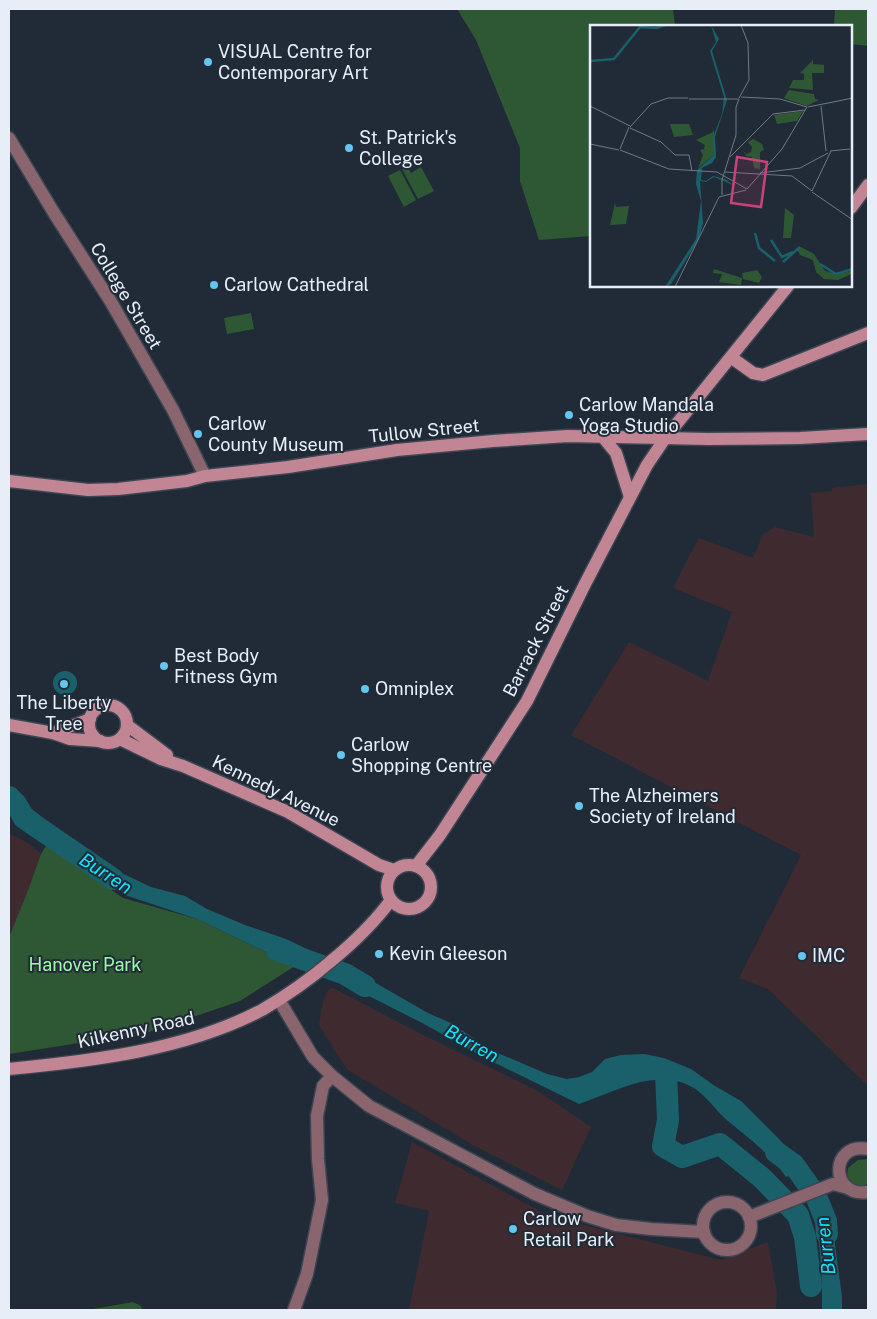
<svg xmlns="http://www.w3.org/2000/svg" width="877" height="1319" font-family="'Public Sans',sans-serif">
<style>
.commercial{fill:#3f2b2f}
.green{fill:#2e5834}
.water{fill:#1a606a}
.lines{fill:none;stroke-linecap:round;stroke-linejoin:round}
.river{stroke:#1a606a;stroke-width:22}
.tertiary-casing{stroke:#3c4652;stroke-width:15}
.secondary-casing{stroke:#3c4652;stroke-width:15}
.tertiary{stroke:#8b656e;stroke-width:12}
.secondary{stroke:#c28594;stroke-width:12}
.poi-dot{fill:#64c5ee;stroke:#202b37;stroke-width:2}
.labels{text-anchor:middle;stroke-width:4;stroke-linejoin:round;paint-order:stroke}
.poi-label{font-size:18px;fill:#e7eef7;stroke:#202b37;text-anchor:start}
.street-label{font-size:18px;fill:#e7eef7;stroke:#202b37}
.park-label{font-size:18px;fill:#9dfba8;stroke:#202b37}
.water-label{font-size:19px;font-style:italic;fill:#0ee4fd;stroke:#202b37}
.inset-river{fill:none;stroke:#1a606a;stroke-width:2.5}
.inset-road{fill:none;stroke:#707984;stroke-width:1}
.view{fill:#c9437a;fill-opacity:0.15;stroke:#c9437a;stroke-width:2.5}
.inset-edge{fill:none;stroke:#e7eef7;stroke-width:2.5}
</style>
<rect width="100%" height="100%" fill="#202b37"/>
<g class="commercial">
<polygon points="868,484 868,1086 768,989 739,978 801,855 571,735 629,642 708,681 732,612 673,588 699,538 753,558 763,534 775,527 814,537 811,493 832,491 832,488"/>
<polygon points="9,833 28,843 41,854 27,893 9,937"/>
<polygon points="333,988 419,1033 538,1091 591,1127 562,1190 473,1145 348,1070 338,1056 319,1025 323,1001 328,990"/>
<polygon points="412,1142 549,1216 721,1260 768,1242 777,1292 776,1310 409,1310 429,1211 395,1203"/>
</g>
<g class="green">
<polygon points="457,9 673,9 675,26 591,26 591,236 539,240 520,181 520,148 476,40"/>
<polygon points="835,9 868,9 868,46 851,44 851,26 834,26"/>
<polygon points="407,166 411,173 421,167 434,191 418,199 402,169"/>
<polygon points="400,170 416,200 404,207 388,176"/>
<polygon points="251,313 254,329 227,334 224,318"/>
<polygon points="47,844 123,898 197,919 295,966 240,1001 149,1032 9,1054 9,937 27,893 41,854"/>
<polygon points="868,1159 868,1184 862,1186 852,1185 847,1177 848,1168 858,1160"/>
<polygon points="133,1302 141,1306 142,1310 88,1310"/>
</g>
<g class="water">
<circle cx="65" cy="683" r="12"/>
<polygon points="9,791 42,817 29,831 9,814"/>
<polygon points="93,854 115,870 151,887 185,896 207,909 245,925 286,939 313,952 300,965 295,966 197,919 128,896 84,868"/>
<path d="M346,966L428,1013L451,1023L491,1050L547,1074L567,1079L579,1077L592,1072L605,1059L621,1055L644,1054L664,1058L691,1069L715,1086L741,1101L779,1139L805,1170L786,1177C770,1154 750,1139 728,1121C718,1113 704,1093 692,1087C656,1067 614,1092 579,1104L481,1056L426,1025L357,990L350,983L331,977Z"/>
<path d="M826,1204L831,1214L842,1297V1310H822C822,1275 821,1243 813,1209Z"/>
</g>
<g class="lines">
<g class="river">
<polyline points="9,797 16,804 24,818 113,879"/>
<polyline points="277,950 345,974 365,986"/>
<polyline points="666,1073 668,1120 663,1146 682,1157 720,1144 762,1178 798,1215 805,1237 811,1286"/>
<polyline points="776,1152 794,1165 816,1196 826,1221 827,1234"/>
</g>
<defs>
<g id="tertiary">
<polyline points="9,138 54,213 111,302 173,410 205,476"/>
<polyline points="279,1000 313,1057 332,1076 369,1106 535,1194 587,1216 616,1225 651,1229 704,1232"/>
<path d="M868,1149C830,1141 829,1198 868,1192"/>
<circle cx="727" cy="1226" r="24"/>
<polyline points="749,1217 833,1184 848,1188"/>
<polyline points="294,1310 307,1274 322,1200 318,1159 317,1116 323,1086 332,1076"/>
</g>
<g id="secondary">
<polyline points="851,208 868,185"/>
<polyline points="732,358 753,373 763,375 868,333"/>
<polyline points="602,436 616,453 630,497"/>
<polyline points="9,481 88,490 118,489 187,481 205,476 288,467 397,450 493,441 568,436 708,439 800,438 868,434"/>
<circle cx="108" cy="724" r="19"/>
<polyline points="9,725 53,733 70,739 100,741"/>
<polyline points="127,725 167,755"/>
<polyline points="53,733 90,719"/>
<polyline points="120,739 161,759 183,766 288,812 379,865 394,870"/>
<circle cx="409" cy="887" r="22"/>
<polyline points="416,866 440,835 527,701 585,584 647,465 666,437 788,286"/>
<path d="M9,1069C92,1061 186,1050 262,1010C286,996 309,980 330,962C352,944 374,923 391,900"/>
</g>
</defs>
<use href="#tertiary" class="tertiary-casing"/>
<use href="#secondary" class="secondary-casing"/>
<use href="#tertiary" class="tertiary"/>
<use href="#secondary" class="secondary"/>
</g>
<g class="poi-dot">
<circle cx="208" cy="62" r="5"/>
<circle cx="349" cy="148" r="5"/>
<circle cx="214" cy="285" r="5"/>
<circle cx="569" cy="415" r="5"/>
<circle cx="198" cy="434" r="5"/>
<circle cx="164" cy="666" r="5"/>
<circle cx="64" cy="684" r="5"/>
<circle cx="365" cy="689" r="5"/>
<circle cx="341" cy="755" r="5"/>
<circle cx="579" cy="806" r="5"/>
<circle cx="379" cy="954" r="5"/>
<circle cx="802" cy="956" r="5"/>
<circle cx="513" cy="1229" r="5"/>
</g>
<g class="labels">
<g class="poi-label">
<text x="218" y="58">VISUAL Centre for<tspan x="218" dy="21">Contemporary Art</tspan></text>
<text x="359" y="144">St. Patrick's<tspan x="359" dy="21">College</tspan></text>
<text x="224" y="291">Carlow Cathedral</text>
<text x="579" y="411">Carlow Mandala<tspan x="579" dy="21">Yoga Studio</tspan></text>
<text x="208" y="430">Carlow<tspan x="208" dy="21">County Museum</tspan></text>
<text x="174" y="662">Best Body<tspan x="174" dy="21">Fitness Gym</tspan></text>
<text x="375" y="695">Omniplex</text>
<text x="64" y="709" text-anchor="middle">The Liberty<tspan x="64" dy="21">Tree</tspan></text>
<text x="351" y="751">Carlow<tspan x="351" dy="21">Shopping Centre</tspan></text>
<text x="589" y="802">The Alzheimers<tspan x="589" dy="21">Society of Ireland</tspan></text>
<text x="389" y="960">Kevin Gleeson</text>
<text x="812" y="962">IMC</text>
<text x="523" y="1225">Carlow<tspan x="523" dy="21">Retail Park</tspan></text>
</g>
<g class="street-label">
<text transform="translate(126 296) rotate(59)" y="6">College Street</text>
<text transform="translate(424 431) rotate(-6)" y="6">Tullow Street</text>
<text transform="translate(536 641) rotate(-63)" y="6">Barrack Street</text>
<text transform="translate(276 791) rotate(26)" y="6">Kennedy Avenue</text>
<text transform="translate(136 1030) rotate(-12)" y="6">Kilkenny Road</text>
</g>
<g class="park-label">
<text x="85" y="971">Hanover Park</text>
</g>
<g class="water-label">
<text transform="translate(106 873) rotate(33)" y="7">Burren</text>
<text transform="translate(472 1043) rotate(29)" y="7">Burren</text>
<text transform="translate(825 1246) rotate(-97)" y="7">Burren</text>
</g>
</g>
<g transform="translate(590 25)">
<rect width="262" height="262" fill="#202b37"/>
<path d="M223,35V39L234,40V48H222L223,65L199,63L203,55H214V49L210,48ZM199,65L224,69L225,74L229,75L217,81L199,75L194,73ZM213,86L207,96L187,99L184,90ZM99,99L103,110L84,112L80,99ZM124,102V130L108,143L113,130L110,125L114,124L115,120L106,115L123,107ZM163,114L172,119L174,125L170,127V144L164,143L162,132L156,131L153,125L156,129L161,127L162,122L158,117ZM25,178L26,182L39,181L36,199L20,200ZM195,183L204,190L201,213H193ZM211,222L224,229L235,246L248,249L261,246V249L248,255L234,254L226,247L223,235L210,230L207,224ZM124,244L152,253L151,260L129,257L132,249L123,248ZM167,245L172,252L169,258L153,254L152,248Z" fill="#2e5834"/>
<path d="M121,0L129,14L122,26L137,75L125,112L126,132L122,138L112,143L111,155L116,156L123,151L135,154L145,161L124,152L116,157L110,156L113,198L109,214L81,259L75,262L106,214L111,176L106,159L107,145L124,130L123,112L132,89L134,72L120,26L126,17Z" fill="#1a606a"/>
<path class="inset-river" d="M0,36L24,34L50,2L66,3L75,0M165,208L169,223L185,236M181,215L192,232L203,227M193,237L210,222M230,239L246,249L263,244"/>
<path class="inset-road" d="M151,72L190,74L217,82M149,73L159,55L158,18L151,0M99,74H149M0,81L40,101M231,81L236,126M218,82L263,73M40,102L61,79L78,73H98M40,103L71,117L85,130H99L102,146M0,119L29,125M30,124L39,102M30,125L79,144L127,147L157,164L192,124L217,82M240,126L260,124M140,132L183,89L215,85M135,147L202,151L222,166M170,148L210,143L238,128M222,166L241,126M222,167L263,195M132,170V155L146,110V82L149,74M85,262L129,172L156,165"/>
<path class="view" d="M147,132L177,137L171,182L141,178Z"/>
<rect width="262" height="262" class="inset-edge"/>
</g>
<rect width="877" height="1319" fill="none" stroke="#e7eef7" stroke-width="20"/>
</svg>
